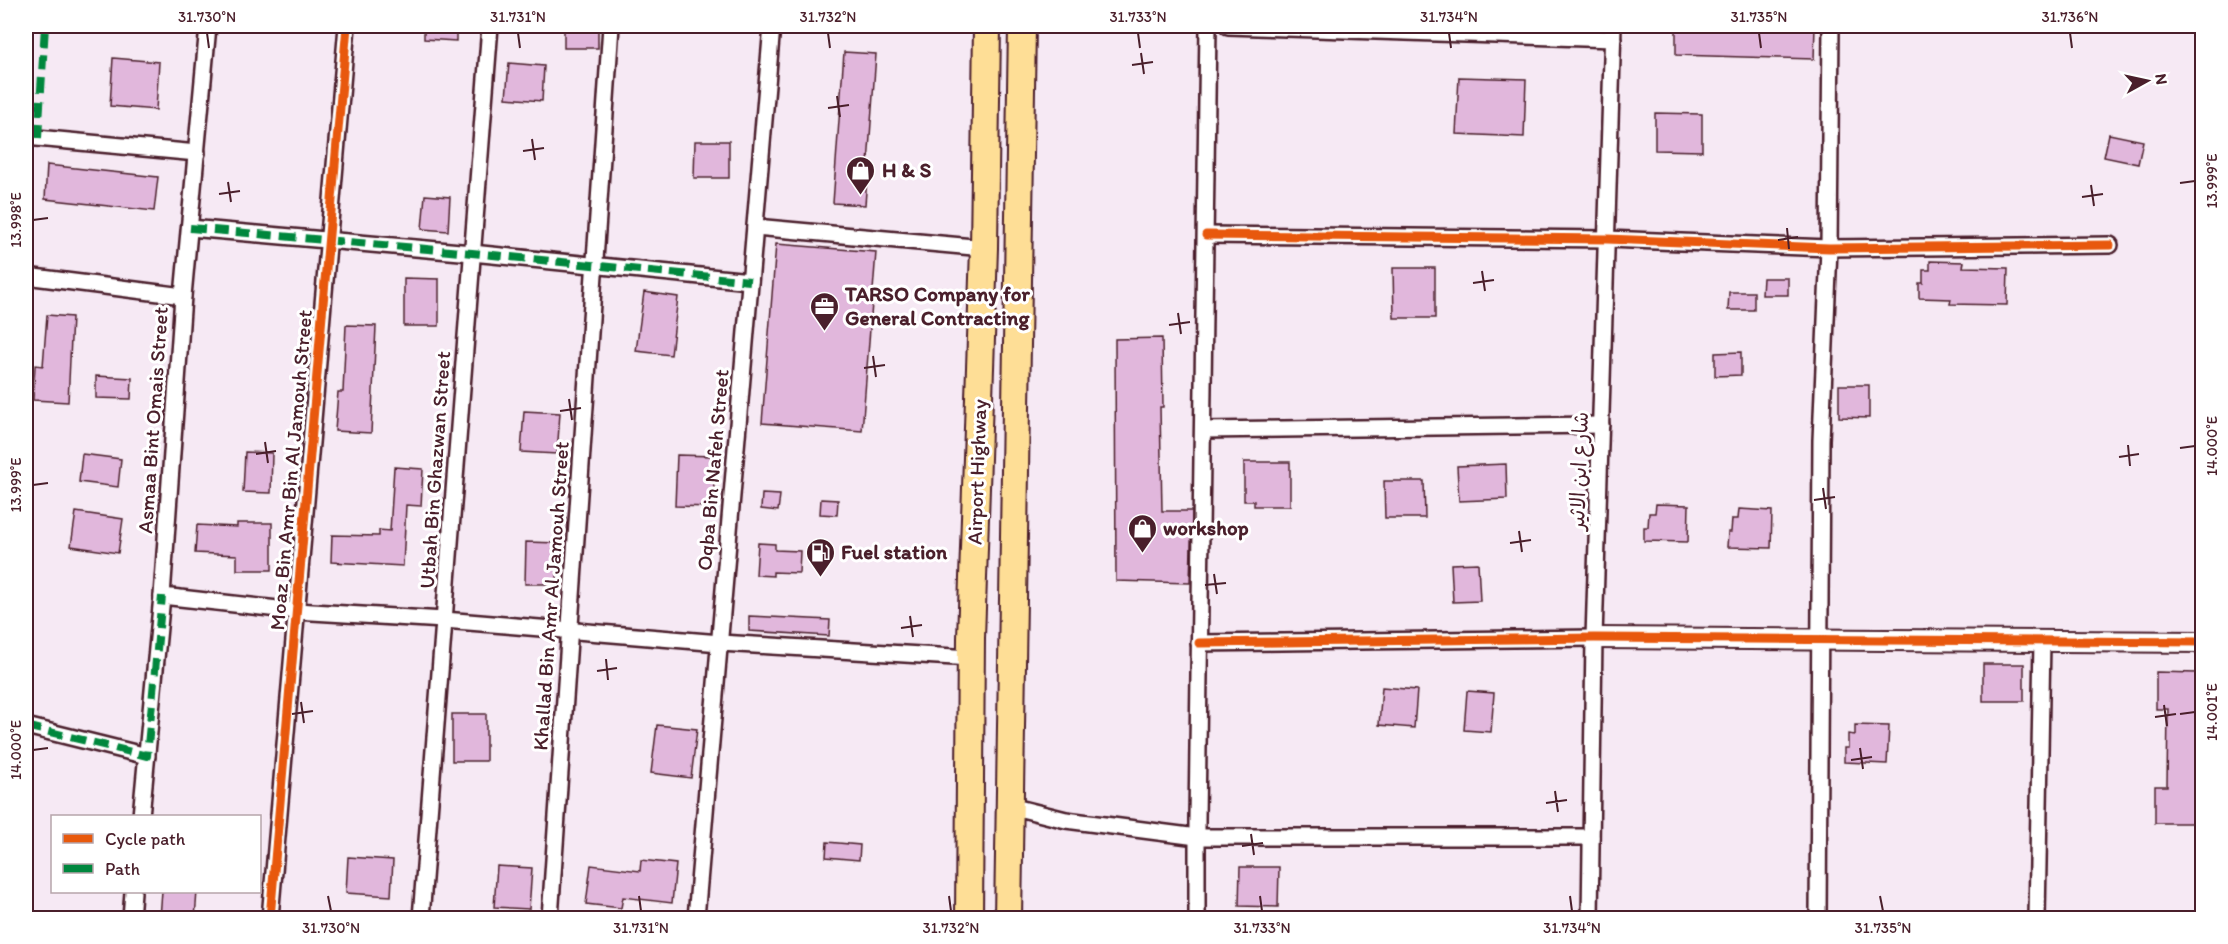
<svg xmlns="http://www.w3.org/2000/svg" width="2228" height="944" font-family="Itim,'Playpen Sans Arabic',sans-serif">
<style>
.building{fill:#e1b7dc;stroke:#4a1f2b;stroke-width:1.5}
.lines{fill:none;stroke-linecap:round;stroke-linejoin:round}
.minor-casing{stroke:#4a1f2b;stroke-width:20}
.tertiary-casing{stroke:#4a1f2b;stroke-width:24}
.trunk-casing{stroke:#4a1f2b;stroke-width:30}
.minor{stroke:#fff;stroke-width:15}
.tertiary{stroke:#fff;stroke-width:20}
.trunk{stroke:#fede96;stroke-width:26}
.quiet{stroke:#00873e;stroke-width:8;stroke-dasharray:15 8;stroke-linecap:butt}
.cycleway-casing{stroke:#fff;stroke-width:13}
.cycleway{stroke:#e8590c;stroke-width:9}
.ticks{fill:none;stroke:#4a1f2b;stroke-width:2}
.labels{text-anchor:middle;stroke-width:6;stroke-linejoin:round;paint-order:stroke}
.poi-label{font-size:21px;font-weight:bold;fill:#4a1f2b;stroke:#fff;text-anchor:start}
.street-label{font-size:21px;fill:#4a1f2b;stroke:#fff}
.neatline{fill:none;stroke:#4a1f2b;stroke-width:2}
.ticks-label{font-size:15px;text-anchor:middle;fill:#4a1f2b}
</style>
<rect width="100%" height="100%" fill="#f6e9f4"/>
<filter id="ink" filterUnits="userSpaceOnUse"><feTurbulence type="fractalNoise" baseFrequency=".0167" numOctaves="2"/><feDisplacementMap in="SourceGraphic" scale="12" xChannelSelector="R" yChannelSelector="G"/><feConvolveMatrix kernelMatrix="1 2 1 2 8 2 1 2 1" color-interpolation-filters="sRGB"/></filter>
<g filter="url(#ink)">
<g class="building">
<polygon points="424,26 456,26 456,41 424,39"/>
<rect x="564" y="26" width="34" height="22"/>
<polygon points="1676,26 1815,26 1814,59 1676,55"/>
<polygon points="844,52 876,54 865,205 833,203"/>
<polygon points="113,58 159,62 156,110 110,106"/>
<polygon points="509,63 544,66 542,101 506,98"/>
<polygon points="1459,77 1526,79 1524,137 1456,134"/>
<polygon points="1655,113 1702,114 1702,151 1655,150"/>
<polygon points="2109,134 2143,141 2138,164 2104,157"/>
<polygon points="695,141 729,141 729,178 694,178"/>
<polygon points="47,165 158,177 154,211 45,199"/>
<polygon points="425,195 450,197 448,231 422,229"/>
<polygon points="776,244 876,252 862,431 762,423"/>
<polygon points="1930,261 1964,262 1963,267 2008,268 2007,305 1950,304 1951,299 1919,298 1919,283 1923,283 1923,270 1930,270"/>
<polygon points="1393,268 1435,268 1435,318 1394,318"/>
<polygon points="404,278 439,279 439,326 404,326"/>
<polygon points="1763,278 1788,278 1788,295 1762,295"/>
<polygon points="644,292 678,297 671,355 636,351"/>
<polygon points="1729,292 1754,292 1754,310 1728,310"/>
<polygon points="47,315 72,317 68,402 33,400 35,365 43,366"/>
<polygon points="346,325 376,326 371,433 335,431 338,392 343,392"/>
<polygon points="1162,338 1163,407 1160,407 1162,511 1192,511 1190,583 1116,581 1115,339"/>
<polygon points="1741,352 1741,375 1715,376 1715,353"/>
<polygon points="96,376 132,378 131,399 96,398"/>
<polygon points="1839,385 1869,385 1869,418 1839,417"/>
<polygon points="524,411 560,413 557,454 521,452"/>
<polygon points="245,452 272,453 271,493 243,492"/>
<polygon points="82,454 121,459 118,487 79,482"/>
<polygon points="677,455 715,456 713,507 675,506"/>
<polygon points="1244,462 1290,462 1290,506 1254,506 1254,501 1244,501"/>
<polygon points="1506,464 1507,499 1459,501 1457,466"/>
<polygon points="394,467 423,469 421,506 406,505 403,566 331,562 332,535 379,536 379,530 390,531"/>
<polygon points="1384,481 1424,481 1425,518 1385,518"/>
<polygon points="762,494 780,495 778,511 761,509"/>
<polygon points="821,499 838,500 837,515 820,514"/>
<polygon points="1656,504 1689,505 1688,542 1644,541 1644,527 1648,527 1649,513 1655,513"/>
<polygon points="1739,509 1772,511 1771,548 1727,547 1728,532 1731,532 1732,519 1738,519"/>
<polygon points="76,512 123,519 118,553 71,546"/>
<polygon points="237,523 272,523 272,570 237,570 237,555 195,553 197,525 237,527"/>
<polygon points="526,542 558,543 557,584 525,584"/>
<polygon points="758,543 775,544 775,550 800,551 799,573 773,572 773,576 756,575"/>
<polygon points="1478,563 1480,601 1453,602 1451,564"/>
<polygon points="749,616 830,620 829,636 749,631"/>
<rect x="1983" y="664" width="41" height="37"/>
<polygon points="2156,672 2197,673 2197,733 2202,734 2202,770 2196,770 2196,823 2155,823 2155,786 2167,786 2168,709 2156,709"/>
<polygon points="1382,687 1417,690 1414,728 1379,725"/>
<polygon points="1467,691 1494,693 1491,732 1464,730"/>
<rect x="452" y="714" width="34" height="47"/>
<polygon points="657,725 697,729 691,778 651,773"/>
<polygon points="1855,725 1889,726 1887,764 1844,762 1844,748 1848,748 1848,734 1855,735"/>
<polygon points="827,842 860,845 859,860 826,857"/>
<polygon points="348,857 393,860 391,896 346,893"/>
<polygon points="641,860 676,864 672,903 623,897 621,908 586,904 591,865 640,871"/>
<polygon points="497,866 532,868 529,909 494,907"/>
<polygon points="1240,867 1279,867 1278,907 1239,906"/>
<polygon points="162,891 197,891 195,918 160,918"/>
</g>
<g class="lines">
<defs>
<g id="minor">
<polyline points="1228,26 1613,39"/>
<polyline points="26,137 197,153"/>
<polyline points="755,227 984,248"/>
<polyline points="190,228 472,253 750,281"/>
<polyline points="1206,235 1607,239 1829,248 2110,245"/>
<polyline points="26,276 183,296"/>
<polyline points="1203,430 1601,425"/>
<polyline points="162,596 296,611 444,620 720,643 971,658"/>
<polyline points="1199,643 1594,638"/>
<polyline points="26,726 147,756"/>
<polyline points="1010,806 1066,820 1197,837 1591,837"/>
<polyline points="141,816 162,596 183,296 208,26"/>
<polyline points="131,918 133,892"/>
<polyline points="270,918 347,26"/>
<polyline points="421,918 490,26"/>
<polyline points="550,918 611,26"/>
<polyline points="696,918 772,26"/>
<polyline points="1197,918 1197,819 1208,26"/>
<polyline points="1590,918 1594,638 1613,26"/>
<polyline points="1818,918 1821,440 1829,248 1831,26"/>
<polyline points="2037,918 2042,641"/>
</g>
<polyline id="tertiary" points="1594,638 2202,642"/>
<g id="trunk">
<polyline points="969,918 971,638 984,248 987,26"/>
<polyline points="1008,918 1022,26"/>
</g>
</defs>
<use href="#minor" class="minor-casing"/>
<use href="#tertiary" class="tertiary-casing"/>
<use href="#trunk" class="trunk-casing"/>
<use href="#minor" class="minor"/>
<use href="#tertiary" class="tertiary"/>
<use href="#trunk" class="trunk"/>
<g class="quiet">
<polyline points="38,138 45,26"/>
<polyline points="190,228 472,253 750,281"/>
<polyline points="26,726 147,756 162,596"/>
</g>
<defs>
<g id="cycleway">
<polyline points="1206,235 1607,239 1829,248 2110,245"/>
<polyline points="1199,643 1594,638 2202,642"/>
<polyline points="270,918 347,26"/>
</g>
</defs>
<use href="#cycleway" class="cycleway-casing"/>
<use href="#cycleway" class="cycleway"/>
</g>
</g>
<path class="ticks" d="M207,33L209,48M518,33L520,48M828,33L830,48M1138,33L1140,48M1449,33L1451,48M1759,33L1761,48M2070,33L2072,48M1141,53L1144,74M1132,65L1153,62M837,96L840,117M828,108L849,105M532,139L535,160M523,151L544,148M228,182L231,202M2180,183L2195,181M2091,185L2094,206M219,194L240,191M2082,197L2103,194M33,220L48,218M1787,228L1789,249M1778,240L1798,237M1482,271L1485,291M1473,283L1494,280M1178,313L1181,334M1169,325L1190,322M873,356L876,377M864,368L885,365M569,399L572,420M560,411L581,408M265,442L268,463M2128,445L2130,466M2180,448L2195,446M256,454L276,451M2119,457L2139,454M33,485L48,483M1823,488L1826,509M1814,500L1835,497M1519,531L1522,552M1510,543L1531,540M1214,574L1217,594M1205,585L1226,583M910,616L913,637M901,628L922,625M606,659L608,680M597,671L617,668M301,702L304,723M2164,705L2167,726M292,714L313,711M2180,714L2195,712M2155,717L2176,714M1860,748L1863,769M33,750L48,748M1851,760L1872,757M1555,791L1558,812M1546,803L1567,800M1251,834L1254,855M1242,846L1263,843M328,896L331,911M639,896L641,911M949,896L951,911M1260,896L1262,911M1570,896L1572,911M1880,896L1883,911"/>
<defs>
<symbol id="shop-pin" viewBox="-11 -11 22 30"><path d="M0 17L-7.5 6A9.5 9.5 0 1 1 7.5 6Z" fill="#4a1f2b" stroke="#fff"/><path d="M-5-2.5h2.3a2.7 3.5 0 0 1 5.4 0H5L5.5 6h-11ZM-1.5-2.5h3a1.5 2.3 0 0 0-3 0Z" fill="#fff"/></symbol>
<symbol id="office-pin" viewBox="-11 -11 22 30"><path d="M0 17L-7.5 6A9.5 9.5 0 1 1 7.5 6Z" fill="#4a1f2b" stroke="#fff"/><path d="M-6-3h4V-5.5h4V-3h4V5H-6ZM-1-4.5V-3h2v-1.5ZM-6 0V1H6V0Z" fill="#fff"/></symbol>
<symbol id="fuel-pin" viewBox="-11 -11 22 30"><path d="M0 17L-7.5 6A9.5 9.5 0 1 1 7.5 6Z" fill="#4a1f2b" stroke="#fff"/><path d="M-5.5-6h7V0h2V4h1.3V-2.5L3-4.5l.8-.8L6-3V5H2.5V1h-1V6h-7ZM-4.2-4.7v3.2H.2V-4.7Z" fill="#fff"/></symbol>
</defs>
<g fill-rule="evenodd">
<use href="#shop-pin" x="844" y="154" width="33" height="45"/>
<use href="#office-pin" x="808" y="290" width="33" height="45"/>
<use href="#shop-pin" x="1126" y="512" width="33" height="45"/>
<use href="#fuel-pin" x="804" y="536" width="33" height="45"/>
</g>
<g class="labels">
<g class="poi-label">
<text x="882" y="177">H &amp; S</text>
<text x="845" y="301">TARSO Company for<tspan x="845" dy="24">General Contracting</tspan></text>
<text x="1163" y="535">workshop</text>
<text x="841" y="559">Fuel station</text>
</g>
<g class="street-label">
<text transform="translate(153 420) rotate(-86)" y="7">Asmaa Bint Omais Street</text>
<text transform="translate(291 470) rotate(-85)" y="7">Moaz Bin Amr Bin Al Jamouh Street</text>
<text transform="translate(435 470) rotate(-86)" y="7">Utbah Bin Ghazwan Street</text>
<text transform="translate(713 470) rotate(-85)" y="7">Oqba Bin Nafeh Street</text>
<text transform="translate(1579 471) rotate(-88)" y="7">شارع ابن الاثير</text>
<text transform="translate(977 472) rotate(-88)" y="7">Airport Highway</text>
<text transform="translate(551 596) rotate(-86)" y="7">Khallad Bin Amr Al Jamouh Street</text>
</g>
</g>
<rect width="2228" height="944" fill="none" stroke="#fff" stroke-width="66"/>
<rect x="51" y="815" width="210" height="78" fill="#ffffff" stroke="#b7a5aa" stroke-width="1.5"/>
<rect x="63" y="834" width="30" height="9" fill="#e8590c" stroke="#b7a5aa" stroke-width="1.5"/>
<text x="105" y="845" font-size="18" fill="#4a1f2b">Cycle path</text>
<rect x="63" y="864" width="30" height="9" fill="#00873e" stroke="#b7a5aa" stroke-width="1.5"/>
<text x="105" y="875" font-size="18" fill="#4a1f2b">Path</text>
<g transform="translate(2147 81) rotate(82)" stroke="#ffffff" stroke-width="4.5" paint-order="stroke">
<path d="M0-4.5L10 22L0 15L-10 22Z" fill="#4a1f2b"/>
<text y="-9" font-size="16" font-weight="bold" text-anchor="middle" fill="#4a1f2b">N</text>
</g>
<rect x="33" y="33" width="2162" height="878" class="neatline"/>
<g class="ticks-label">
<text x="207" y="22">31.730°N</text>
<text x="518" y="22">31.731°N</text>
<text x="828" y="22">31.732°N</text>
<text x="1138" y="22">31.733°N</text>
<text x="1449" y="22">31.734°N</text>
<text x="1759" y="22">31.735°N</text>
<text x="2070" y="22">31.736°N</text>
<text transform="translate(2212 181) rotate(-90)" y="5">13.999°E</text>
<text transform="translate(16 220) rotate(-90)" y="5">13.998°E</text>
<text transform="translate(2212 446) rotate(-90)" y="5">14.000°E</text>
<text transform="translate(16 485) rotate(-90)" y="5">13.999°E</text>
<text transform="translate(2212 712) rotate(-90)" y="5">14.001°E</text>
<text transform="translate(16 750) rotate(-90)" y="5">14.000°E</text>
<text x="331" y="933">31.730°N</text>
<text x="641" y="933">31.731°N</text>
<text x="951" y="933">31.732°N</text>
<text x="1262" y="933">31.733°N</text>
<text x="1572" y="933">31.734°N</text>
<text x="1883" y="933">31.735°N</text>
</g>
</svg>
